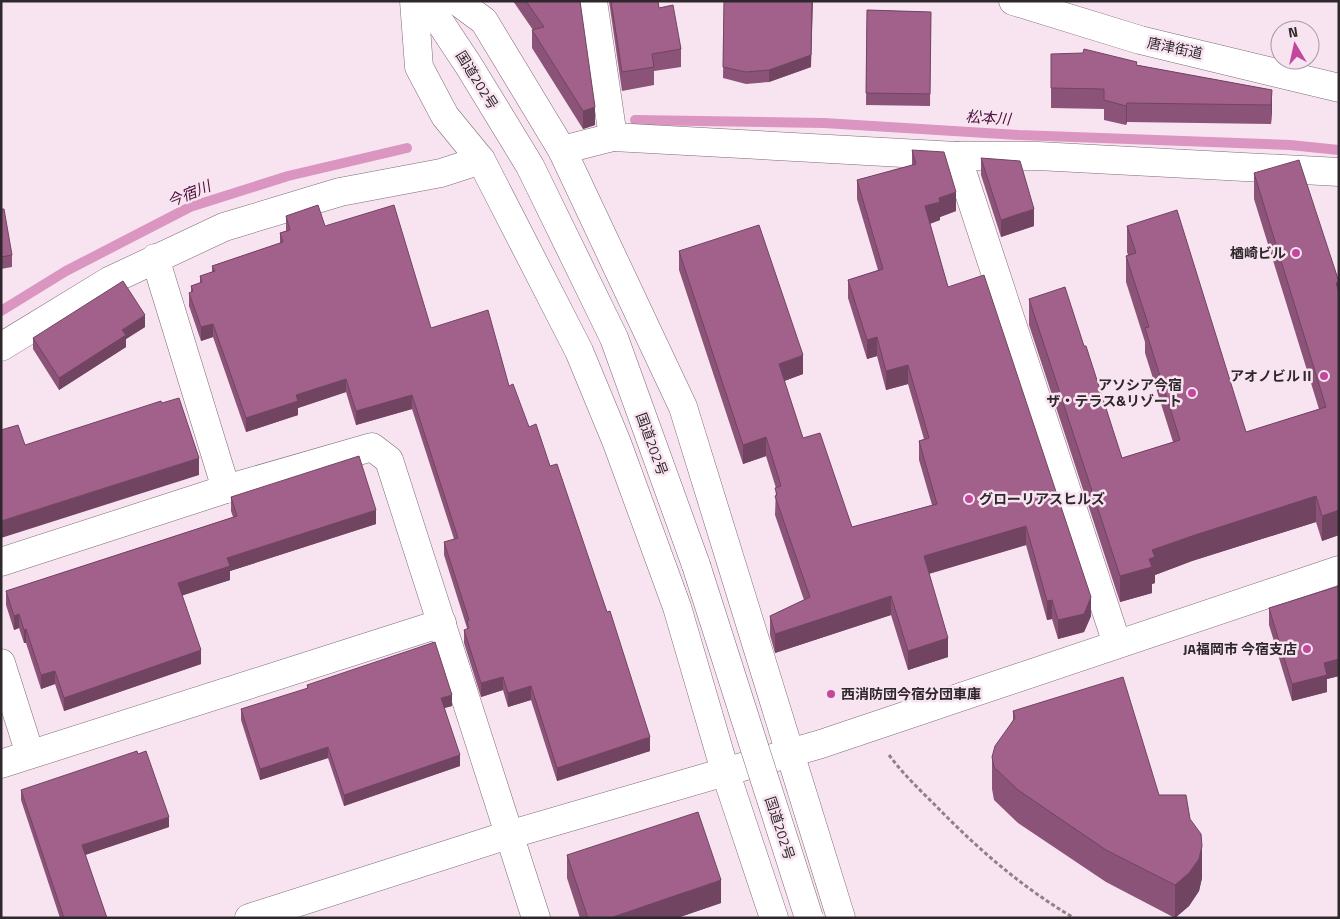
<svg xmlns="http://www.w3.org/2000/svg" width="1340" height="919" font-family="'Titillium Web','Noto Sans JP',sans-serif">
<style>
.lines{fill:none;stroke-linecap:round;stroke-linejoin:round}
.stream{stroke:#da95c1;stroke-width:10}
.street-casing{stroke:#7c6b75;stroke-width:29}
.secondary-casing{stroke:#7c6b75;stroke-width:29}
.highway-casing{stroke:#7c6b75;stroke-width:29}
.path{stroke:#8e8188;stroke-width:3;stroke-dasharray:4 2.5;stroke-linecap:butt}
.street{stroke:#fff;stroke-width:28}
.secondary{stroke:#fff;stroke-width:28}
.highway{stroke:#fff;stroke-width:28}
.highway-bridge-casing{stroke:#7c6b75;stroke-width:29;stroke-linecap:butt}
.highway-bridge{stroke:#fff;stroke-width:28}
.wall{fill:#8b5378}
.shaded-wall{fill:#714461}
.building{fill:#a2618b;stroke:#714461}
.poi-dot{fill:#c1489c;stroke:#f8e4f0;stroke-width:2}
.labels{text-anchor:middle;stroke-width:5;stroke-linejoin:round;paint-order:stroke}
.street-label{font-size:14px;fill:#2e272b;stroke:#f8e4f0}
.poi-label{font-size:14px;font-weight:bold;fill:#2e272b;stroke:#f8e4f0;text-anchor:end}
.water-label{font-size:15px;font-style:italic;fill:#4b0e3a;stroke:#f8e4f0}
</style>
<rect width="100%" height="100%" fill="#f8e4f0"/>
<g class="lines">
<g class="stream">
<polyline points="635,120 824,123 1019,135 1290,145 1339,150"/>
<polyline points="1,311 66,271 190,207 288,176 407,148"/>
</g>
<defs>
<g id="street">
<polyline points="414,1 419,67 445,116 481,160 579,351 617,443 677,607 725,771 774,918"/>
<polyline points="457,1 484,21 562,150 683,407 841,918"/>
<polyline points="593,1 613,137"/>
<polyline points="562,150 613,137 957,156 1038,156 1339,172"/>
<polyline points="957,156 1117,644"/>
<polyline points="155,258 226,489"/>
<polyline points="1,347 109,281 224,227 340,192 441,173 481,160"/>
<polyline points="1,562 226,489 372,447 389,460 536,918"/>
<polyline points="1,663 30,754"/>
<polyline points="1,764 442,623"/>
<polyline points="249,918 508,835 821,744 1339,570"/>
</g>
<polyline id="secondary" points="1013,1 1140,40 1339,88"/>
<polyline id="highway" points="426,1 469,66 530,166 614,338 696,565"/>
</defs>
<use href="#street" class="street-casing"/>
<use href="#secondary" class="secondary-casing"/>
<use href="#highway" class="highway-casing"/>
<path class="path" d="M889,755C903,774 921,791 938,808C979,850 1023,888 1074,918"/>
<use href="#street" class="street"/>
<use href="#secondary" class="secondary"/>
<use href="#highway" class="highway"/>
<defs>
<polyline id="highway-bridge" points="696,565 809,918"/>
</defs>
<use href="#highway-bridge" class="highway-bridge-casing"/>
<use href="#highway-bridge" class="highway-bridge"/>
</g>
<g class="wall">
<polygon points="513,1 580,1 595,125 583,129 532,48 532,30 533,30"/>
<polygon points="609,1 658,1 659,8 681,49 681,67 654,71 654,85 622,91"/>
<polygon points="724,1 811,67 769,82 746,84 723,78"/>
<polygon points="867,10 931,12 930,106 866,105"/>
<polygon points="1051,54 1137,65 1272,90 1272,110 1271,124 1127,122 1126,125 1104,120 1104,109 1051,108"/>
<polygon points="912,150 956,211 940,217 940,220 930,224 948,287 1091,616 1084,632 1058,639 1052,619 1047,620 1026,545 929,574 948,657 908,670 891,615 775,653 770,635 770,616 804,600 775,515 776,488 766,456 743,464 679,270 679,251 803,374 784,381 803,438 852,527 932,505 919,460 919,441 924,439 908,384 886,390 877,356 867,359 848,298 848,280 878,270 857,199 857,180 912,165"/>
<polygon points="981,158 1034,226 1001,237 981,175"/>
<polygon points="1254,173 1339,282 1339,535 1322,541 1316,522 1192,561 1155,575 1155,583 1152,584 1152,593 1120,602 1029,325 1029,299 1084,346 1122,458 1173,442 1145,353 1145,342 1126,282 1126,256 1128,255 1127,252 1127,226 1246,432 1319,409 1254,199"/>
<polygon points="1,209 12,255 12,267 1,269"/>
<polygon points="286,216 325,226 431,328 509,386 650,751 557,781 531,700 508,707 503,690 481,697 464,643 464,630 467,629 467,628 444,555 444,542 454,539 412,409 356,425 346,392 298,408 298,415 246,432 213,337 201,341 189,306 189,293 191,292 191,286 200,283 200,276 212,272 212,266 280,243 280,233 286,231"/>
<polygon points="145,327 126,339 126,347 59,390 33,349 33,338"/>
<polygon points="231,497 376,524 230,571 230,580 182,595 201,664 64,711 55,684 41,689 26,643 24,643 19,628 14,630 6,605 6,591 233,517 231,511"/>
<polygon points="1339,586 1339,676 1327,679 1327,692 1292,701 1269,625 1269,608"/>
<polygon points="307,685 452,706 444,708 460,766 344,806 328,758 260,780 241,720 241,709 307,689"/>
<polygon points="1013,711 1159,795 1190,819 1202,878 1199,891 1189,906 1175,918 1106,882 1018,823 994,800 992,789 992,757 1013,720"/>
<polygon points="21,790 169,827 85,855 107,918 60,918 21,800"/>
<polygon points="567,855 721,903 677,918 580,918 567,878"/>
</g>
<g class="shaded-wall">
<polygon points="813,1 811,67 769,82 769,70"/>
<polygon points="1272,90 1272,110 1271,124 1271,105"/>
<polygon points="1127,103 1127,122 1126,125 1126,106"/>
<polygon points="595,107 595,125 583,129 583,111"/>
<polygon points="956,192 956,211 940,217 940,220 925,225 925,206 939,198"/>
<polygon points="1034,209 1034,226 1001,237 1001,220"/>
<polygon points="1339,282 1339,308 1336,283"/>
<polygon points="145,315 145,327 126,339 126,347 59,390 59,378 122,330"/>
<polygon points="213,324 213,337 201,341 201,327"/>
<polygon points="877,337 877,356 867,359 867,340"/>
<polygon points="803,355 803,374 779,383 779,364"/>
<polygon points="908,365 908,384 886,390 886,371"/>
<polygon points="346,379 346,392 298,408 298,415 246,432 246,418 296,395"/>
<polygon points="412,395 412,409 356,425 356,411"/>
<polygon points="766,437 766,456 743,464 743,445"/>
<polygon points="199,458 199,475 1,538 1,521"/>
<polygon points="1316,496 1316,522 1192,561 1155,575 1155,583 1152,584 1152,593 1120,602 1120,576 1149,559 1152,550 1192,536"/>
<polygon points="376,510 376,524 230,571 230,580 178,597 178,583 227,558"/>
<polygon points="1339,510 1339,535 1322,541 1322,516"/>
<polygon points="1026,526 1026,545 924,575 924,556"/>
<polygon points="891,596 891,615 775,653 775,634"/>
<polygon points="1091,597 1091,616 1084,632 1058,639 1058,620"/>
<polygon points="1052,600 1052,619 1047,620 1047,601"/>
<polygon points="19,614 19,628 14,630 14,616"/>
<polygon points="26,629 26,643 24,643 24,630"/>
<polygon points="948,638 948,657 908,670 908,651"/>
<polygon points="201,650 201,664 64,711 64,698"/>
<polygon points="1339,659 1339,676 1327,679 1327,692 1292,701 1292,684 1324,663"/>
<polygon points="55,671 55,684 41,689 41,675"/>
<polygon points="503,677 503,690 481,697 481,683"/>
<polygon points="531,686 531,700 508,707 508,693"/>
<polygon points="452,695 452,706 441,709 441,698"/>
<polygon points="650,737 650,751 557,781 557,768"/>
<polygon points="328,747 328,758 260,780 260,769"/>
<polygon points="460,755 460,766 344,806 344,795"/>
<polygon points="169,817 169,827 82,856 82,845"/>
<polygon points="1202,846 1202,878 1199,891 1189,906 1175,918 1175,885"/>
<polygon points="721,880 721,903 677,918 610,918"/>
</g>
<g class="building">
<polygon points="526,1 580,1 595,107 583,111 532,30 544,27"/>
<polygon points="611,1 658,1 659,8 673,5 681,49 652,54 654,67 622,72"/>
<polygon points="724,1 812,1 811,55 769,70 746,72 723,67"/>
<polygon points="867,10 931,12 930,94 866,93"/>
<polygon points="1084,49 1137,62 1136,65 1272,90 1271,105 1127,103 1126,106 1104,100 1104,89 1051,88 1051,54 1083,53"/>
<polygon points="912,150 944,152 956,192 939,198 940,202 925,206 948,287 984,275 1091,597 1084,614 1058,620 1052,600 1047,601 1026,526 924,556 948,638 908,651 891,596 775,634 770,616 810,597 775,496 777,495 775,488 781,486 766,437 743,445 679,251 759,225 803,355 779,364 803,438 820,433 852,527 937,504 919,441 929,438 908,365 886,371 877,337 867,340 848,280 883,269 857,180 916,164"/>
<polygon points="981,158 1020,161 1034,209 1001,220"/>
<polygon points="1299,160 1339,282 1336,283 1339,292 1339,510 1322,516 1316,496 1192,536 1152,550 1155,557 1149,559 1152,567 1120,576 1029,299 1065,287 1084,346 1086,346 1122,458 1180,440 1145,328 1149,327 1126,256 1136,253 1127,226 1177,210 1246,432 1326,407 1254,173"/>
<polygon points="318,205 325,226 394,205 431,328 488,310 509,386 513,384 529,427 536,424 550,466 557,464 607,612 610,611 650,737 557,768 531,686 508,693 503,677 481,683 464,630 469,628 467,621 469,620 444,542 458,538 412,395 356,411 346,379 296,395 298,401 246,418 213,324 201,327 189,293 193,291 191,286 202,282 200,276 215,271 212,266 283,242 280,233 290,230 286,216"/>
<polygon points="1,209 4,209 12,255 1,257"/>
<polygon points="123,281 145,315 122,330 126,335 59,378 33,338"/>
<polygon points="179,398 199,458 1,521 1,430 18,425 25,445 161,401 162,403"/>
<polygon points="359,456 376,510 227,558 230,566 178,583 201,650 64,698 55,671 41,675 26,629 24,630 19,614 14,616 6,591 237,516 231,497"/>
<polygon points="1339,586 1339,659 1324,663 1327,675 1292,684 1269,608"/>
<polygon points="435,642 452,695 441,698 460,755 344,795 328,747 260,769 241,709 308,688 307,685"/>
<polygon points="1123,677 1159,795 1186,795 1190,819 1201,834 1202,846 1199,859 1189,873 1175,885 1106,850 1018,790 994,767 992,757 995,746 1015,718 1013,711"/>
<polygon points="137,751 138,754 146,751 169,817 82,845 107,918 64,918 21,790"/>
<polygon points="698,812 721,880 610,918 588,918 567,855"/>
</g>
<g class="poi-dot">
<circle cx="1296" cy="253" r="5"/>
<circle cx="1324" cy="376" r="5"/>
<circle cx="1192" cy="393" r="5"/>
<circle cx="969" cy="499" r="5"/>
<circle cx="1307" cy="649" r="5"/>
<circle cx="831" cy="694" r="5"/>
</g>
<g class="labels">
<g class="street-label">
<text transform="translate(1175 48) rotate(12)" y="5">唐津街道</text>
<text transform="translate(477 80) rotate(58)" y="5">国道202号</text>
<text transform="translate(652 444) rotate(70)" y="5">国道202号</text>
<text transform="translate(780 828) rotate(72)" y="5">国道202号</text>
</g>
<g class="poi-label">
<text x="1286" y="258">楢崎ビル</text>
<text x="1314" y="381">アオノビルⅡ</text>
<text x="1182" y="390">アソシア今宿<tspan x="1182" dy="16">ザ・テラス&amp;リゾート</tspan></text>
<text x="979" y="504" text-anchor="start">グローリアスヒルズ</text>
<text x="1297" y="654">JA福岡市 今宿支店</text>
<text x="841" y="699" text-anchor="start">西消防団今宿分団車庫</text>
</g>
<g class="water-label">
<text transform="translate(988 118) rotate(4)" y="5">松本川</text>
<text transform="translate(189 194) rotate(-22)" y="5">今宿川</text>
</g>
</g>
<rect width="1340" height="919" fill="none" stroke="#2e272b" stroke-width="5"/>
<g transform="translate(1295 45) rotate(351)"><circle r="24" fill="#f8e4f0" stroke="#a798a1"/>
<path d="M0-4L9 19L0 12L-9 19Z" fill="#c1489c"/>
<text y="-8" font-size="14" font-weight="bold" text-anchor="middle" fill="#2e272b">N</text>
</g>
</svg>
